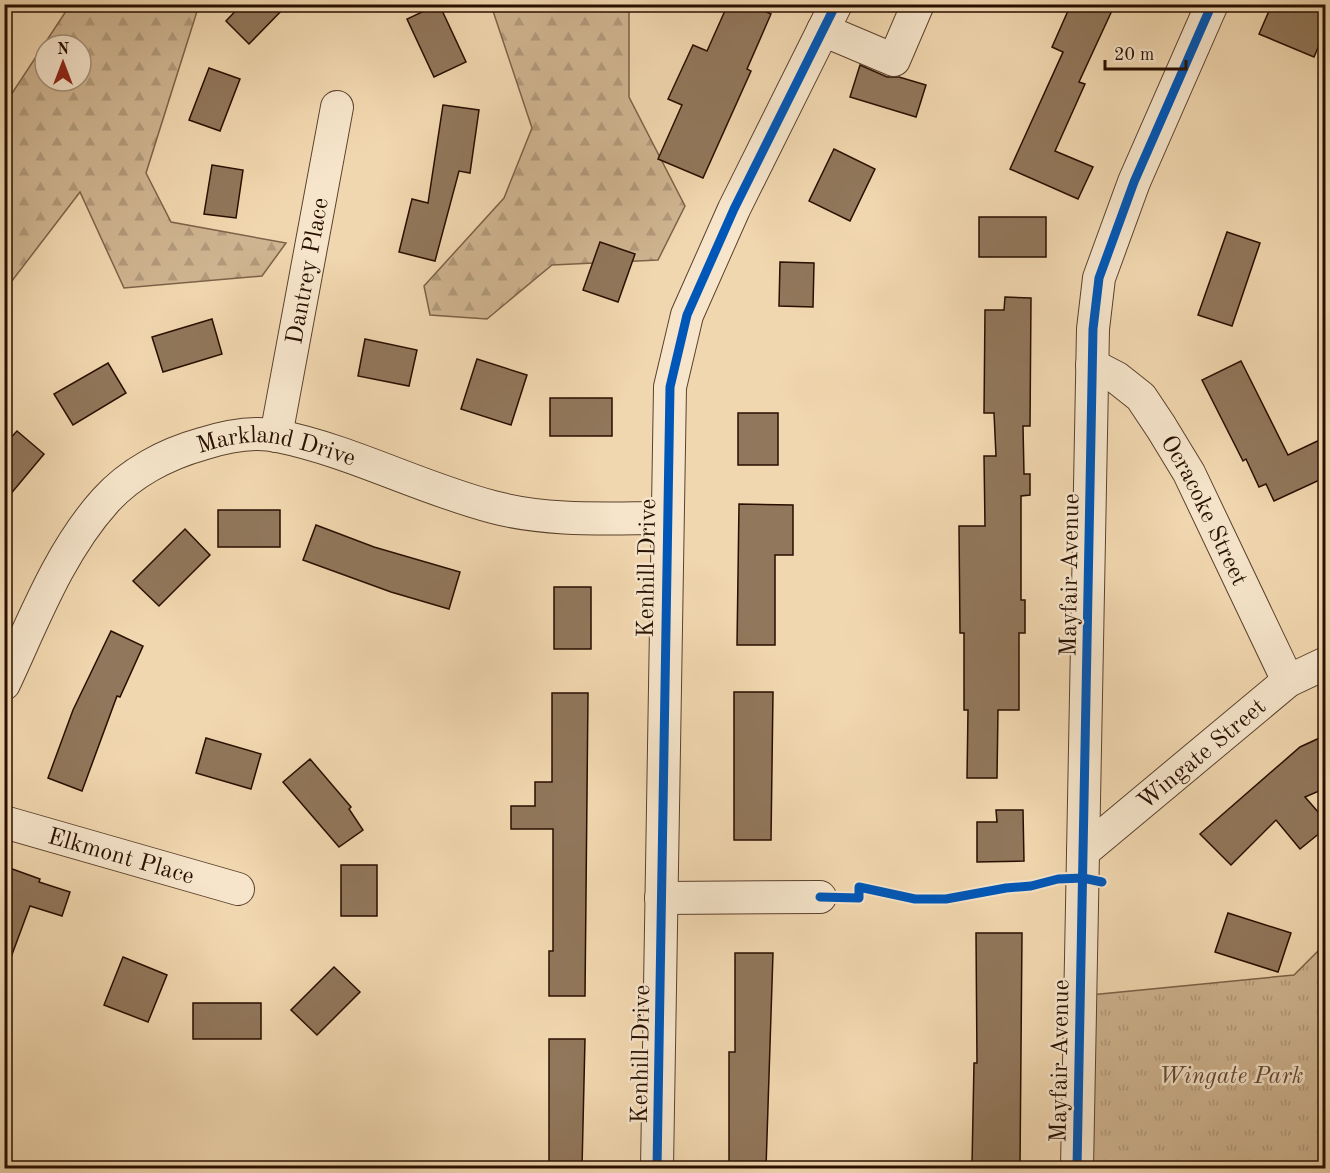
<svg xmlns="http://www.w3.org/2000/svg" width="1330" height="1173" font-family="'Old Standard TT',serif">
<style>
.grass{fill:url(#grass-tufts);stroke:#7c6248;stroke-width:1.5}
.forest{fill:url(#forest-firs);stroke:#7c6248;stroke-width:1.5;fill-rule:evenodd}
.building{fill:#91775b;stroke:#280f00;stroke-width:1.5}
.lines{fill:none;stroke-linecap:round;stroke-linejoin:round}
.minor-casing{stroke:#5a412c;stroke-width:34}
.minor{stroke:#f6e5cb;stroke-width:32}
.cycleway-casing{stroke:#f6e5cb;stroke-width:13}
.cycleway{stroke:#0057b8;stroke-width:9}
.labels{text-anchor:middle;stroke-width:5;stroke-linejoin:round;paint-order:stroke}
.street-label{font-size:24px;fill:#280f00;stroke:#f6e5cb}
.park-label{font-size:24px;font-style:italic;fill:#624933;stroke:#f6e5cb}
</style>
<defs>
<pattern id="grass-tufts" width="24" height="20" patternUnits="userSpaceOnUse" patternTransform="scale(1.5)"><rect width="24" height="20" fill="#cfb591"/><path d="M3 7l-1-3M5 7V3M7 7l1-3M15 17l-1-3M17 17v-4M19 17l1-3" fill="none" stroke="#b29a7b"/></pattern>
<pattern id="forest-firs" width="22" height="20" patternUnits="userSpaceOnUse" patternTransform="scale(1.5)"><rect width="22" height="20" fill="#cfb591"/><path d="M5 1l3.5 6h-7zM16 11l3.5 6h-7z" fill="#b29a7b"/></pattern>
</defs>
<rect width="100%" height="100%" fill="#f1d7af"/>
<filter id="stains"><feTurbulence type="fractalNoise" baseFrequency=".00333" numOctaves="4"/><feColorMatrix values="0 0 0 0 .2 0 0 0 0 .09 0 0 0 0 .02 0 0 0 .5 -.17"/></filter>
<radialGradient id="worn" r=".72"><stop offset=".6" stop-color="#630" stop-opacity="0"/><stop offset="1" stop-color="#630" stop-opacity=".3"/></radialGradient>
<polygon class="grass" points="1325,944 1325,1168 1077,1168 1080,996 1294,975"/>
<g class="forest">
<path d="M70,5H199L146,173L171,222L286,243L262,276L124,288L80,192L5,290V104ZM45,45H81V81H45Z"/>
<polygon points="491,5 629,5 629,97 685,206 658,260 552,265 487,319 430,315 424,286 504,198 532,128"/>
</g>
<g class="building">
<polygon points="242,4 288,4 249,44 226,21"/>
<polygon points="439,4 466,62 434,77 407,19"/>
<polygon points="728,4 749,4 771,14 747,69 751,71 703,178 658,159 682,105 668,99 693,45 707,51"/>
<polygon points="1071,4 1115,4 1079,82 1085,84 1055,151 1093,167 1078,199 1010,169 1063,52 1052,47"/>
<polygon points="1272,4 1306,4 1326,13 1326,29 1314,57 1259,34"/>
<polygon points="860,65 887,77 899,77 926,85 916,117 850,97"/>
<polygon points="209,68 240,79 220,131 189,120"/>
<polygon points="443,105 479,110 470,173 459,171 435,261 399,252 412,199 428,203"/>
<polygon points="834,149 875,169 850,221 809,201"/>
<polygon points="212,165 243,170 236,218 204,214"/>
<rect x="979" y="217" width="67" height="40"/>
<polygon points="1227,232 1260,243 1232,326 1198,315"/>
<polygon points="600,242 635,254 618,302 583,290"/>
<polygon points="780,262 814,263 813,307 779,306"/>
<polygon points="1005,297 1031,298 1030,426 1023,426 1024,474 1030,474 1030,495 1021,496 1021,600 1025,600 1025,633 1019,633 1019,710 998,710 997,778 967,778 968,710 964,710 964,633 960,633 959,526 985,526 984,456 996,456 994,413 984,413 985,310 1004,310"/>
<polygon points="212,319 222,354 163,372 152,337"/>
<polygon points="365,339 417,350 409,386 358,376"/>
<polygon points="477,359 527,375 511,425 461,409"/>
<polygon points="1241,361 1288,455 1326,437 1326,477 1274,501 1266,484 1259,487 1246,459 1243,461 1202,380"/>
<polygon points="108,363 126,393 73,425 54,394"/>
<rect x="550" y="398" width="62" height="38"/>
<rect x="738" y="413" width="40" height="52"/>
<polygon points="17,431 44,454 4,502 4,445"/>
<polygon points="739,504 793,505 793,555 775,555 775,645 737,645"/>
<rect x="218" y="510" width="62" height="37"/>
<polygon points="316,525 374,547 460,572 449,609 391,592 303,560"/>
<polygon points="185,529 210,555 159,606 133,581"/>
<rect x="554" y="587" width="37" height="62"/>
<polygon points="111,631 143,646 120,697 117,696 82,791 48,778 73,710"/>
<polygon points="734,692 773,692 771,840 734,840"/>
<polygon points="552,693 588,693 585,996 549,996 549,951 553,951 553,829 511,829 511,806 535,806 535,782 552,782"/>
<polygon points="1326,735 1326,788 1305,797 1326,821 1326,828 1300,849 1276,820 1231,865 1200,834 1300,747"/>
<polygon points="206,738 261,754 251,789 196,773"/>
<polygon points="310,759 351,807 349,809 363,830 339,847 283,782"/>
<polygon points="996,810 1023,810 1024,861 977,862 977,822 997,822"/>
<rect x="341" y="865" width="36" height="51"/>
<polygon points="4,866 40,879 39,882 70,892 62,916 30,906 7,968 4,968"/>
<polygon points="1228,913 1291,933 1278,972 1215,952"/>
<polygon points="976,933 1022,933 1020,1166 972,1165 974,1063 977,1063"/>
<polygon points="735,953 773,953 766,1168 729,1168 729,1052 735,1052"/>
<polygon points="123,957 167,975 148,1022 104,1005"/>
<polygon points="334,967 360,992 317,1035 291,1010"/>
<rect x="193" y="1003" width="68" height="36"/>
<polygon points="549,1039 585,1039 582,1168 549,1168"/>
</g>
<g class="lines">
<defs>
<g id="minor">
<polyline points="823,30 894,60 918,4"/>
<path id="s1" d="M1092,365L1117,378L1141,397L1161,427L1189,473L1288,681"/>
<path id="s2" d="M276,436L337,107"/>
<path id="s3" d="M4,684C33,622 59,552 105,501C130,473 166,454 202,444C224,437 254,431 278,436C352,451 420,488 493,507C549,522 609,518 665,518"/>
<path id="s4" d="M4,822L238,889"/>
<path id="s5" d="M1083,852L1288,681L1326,663"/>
<polyline points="661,898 820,897"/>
<polyline points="657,1168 670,387 687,315 734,209 836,4"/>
<polyline points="1077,1168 1093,329 1099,278 1134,182 1212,4"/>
</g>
</defs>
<use href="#minor" class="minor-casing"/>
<use href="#minor" class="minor"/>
<defs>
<g id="cycleway">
<polyline points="820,897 859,898 859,887 915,899 946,899 1006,888 1031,886 1058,879 1083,878 1102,882"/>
<polyline points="657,1168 670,387 687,315 734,209 836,4"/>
<polyline points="1077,1168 1093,329 1099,278 1134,182 1212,4"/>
</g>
</defs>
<use href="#cycleway" class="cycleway-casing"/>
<use href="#cycleway" class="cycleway"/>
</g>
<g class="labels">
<g class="street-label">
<text dy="8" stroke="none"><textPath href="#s2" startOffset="168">Dantrey Place</textPath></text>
<text dy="8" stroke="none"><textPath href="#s3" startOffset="400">Markland Drive</textPath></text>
<text dy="8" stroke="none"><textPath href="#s1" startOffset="189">Ocracoke Street</textPath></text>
<text transform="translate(646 568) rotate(-89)" y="8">Kenhill Drive</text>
<text transform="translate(1069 575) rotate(-89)" y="8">Mayfair Avenue</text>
<text dy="8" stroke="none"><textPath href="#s5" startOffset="154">Wingate Street</textPath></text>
<text dy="8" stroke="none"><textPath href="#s4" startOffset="122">Elkmont Place</textPath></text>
<text transform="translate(640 1054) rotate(-89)" y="8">Kenhill Drive</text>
<text transform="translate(1059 1061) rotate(-89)" y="8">Mayfair Avenue</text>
</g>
<g class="park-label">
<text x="1231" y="1083">Wingate Park</text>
</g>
</g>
<rect width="1330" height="1173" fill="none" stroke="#f1d7af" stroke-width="24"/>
<rect x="6" y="6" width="1318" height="1161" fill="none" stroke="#280f00" stroke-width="3"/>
<rect x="12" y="12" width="1306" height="1149" fill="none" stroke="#280f00" stroke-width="1.5"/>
<g transform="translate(63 63)"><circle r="28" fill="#f6e5cb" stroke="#a48f7a" stroke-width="1.5"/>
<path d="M0-4.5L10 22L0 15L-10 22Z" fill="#8f2418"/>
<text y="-9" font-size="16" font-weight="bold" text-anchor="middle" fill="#280f00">N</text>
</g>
<path d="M1105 60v9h81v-9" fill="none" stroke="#280f00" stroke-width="3"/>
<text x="1114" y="60" font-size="18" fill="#280f00" stroke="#f6e5cb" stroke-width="4.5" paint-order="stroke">20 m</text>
<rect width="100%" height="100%" filter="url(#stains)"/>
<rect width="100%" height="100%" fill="url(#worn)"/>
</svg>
